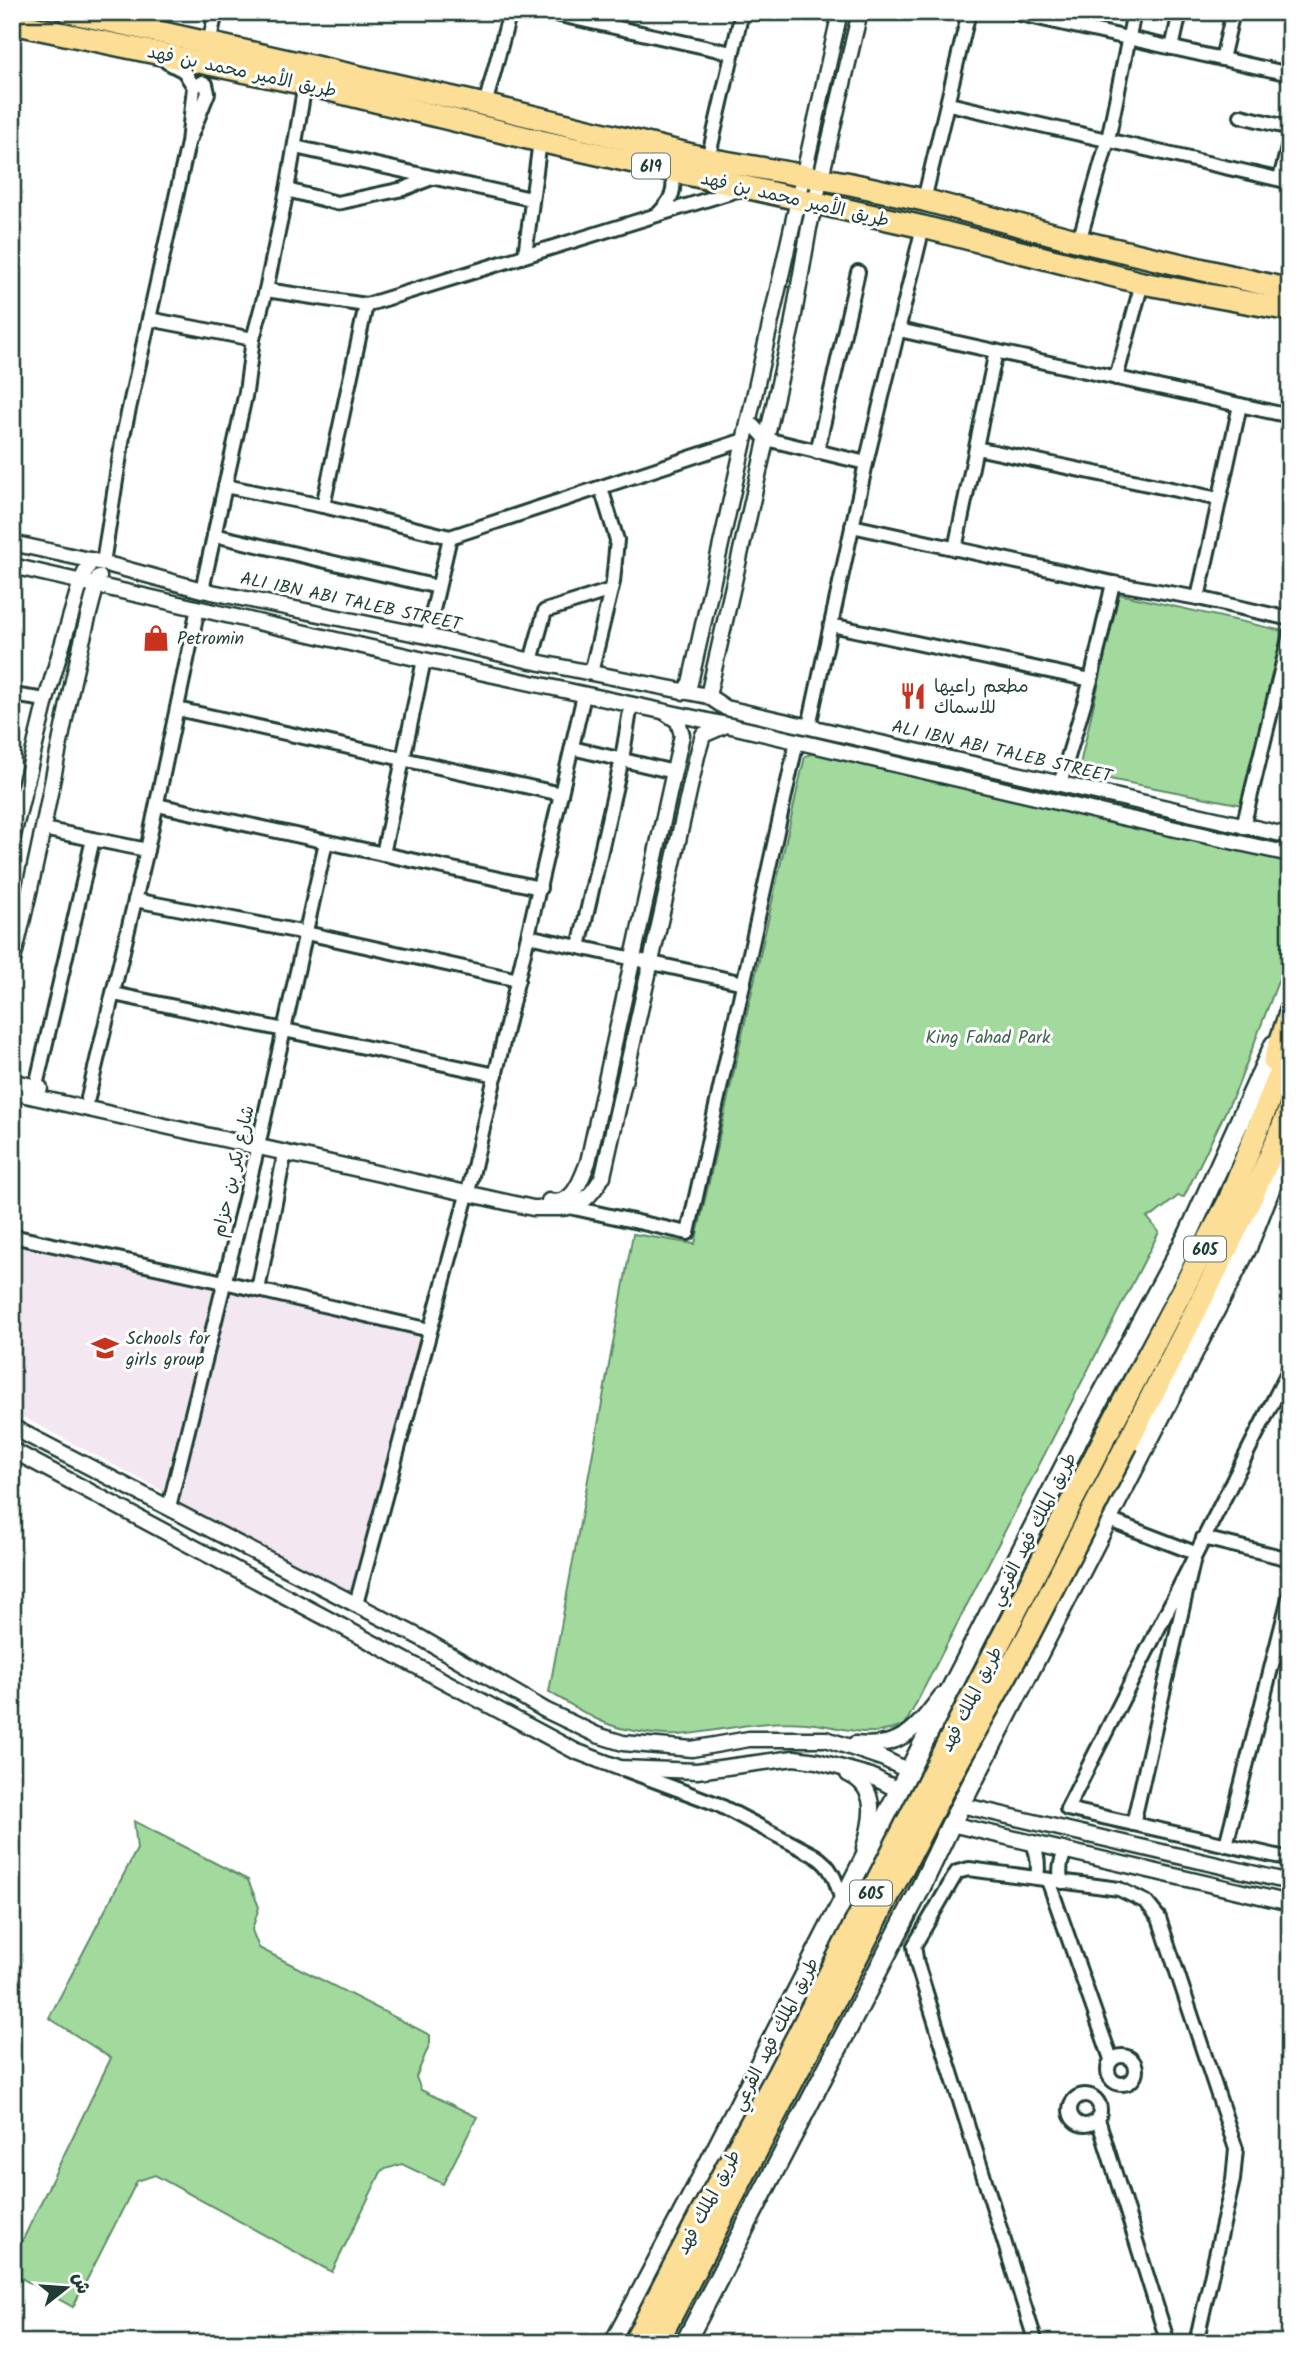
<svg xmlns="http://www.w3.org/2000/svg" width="1302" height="2355" font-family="Kalam,'Playpen Sans Arabic',sans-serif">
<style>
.built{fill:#f3e7f2}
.green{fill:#a2da9e;stroke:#608c69;stroke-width:2}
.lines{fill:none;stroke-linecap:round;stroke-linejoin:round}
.minor-casing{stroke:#1f3d34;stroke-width:18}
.tertiary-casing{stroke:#1f3d34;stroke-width:19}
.secondary-casing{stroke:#1f3d34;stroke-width:23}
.motorway-casing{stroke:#1f3d34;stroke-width:26}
.minor{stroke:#fff;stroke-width:12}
.tertiary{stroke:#fff;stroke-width:14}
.secondary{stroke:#fff;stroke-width:18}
.motorway{stroke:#fcde96;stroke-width:21}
.motorway-bridge-casing{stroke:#1f3d34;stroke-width:26;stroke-linecap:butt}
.motorway-bridge{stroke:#fcde96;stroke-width:21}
.labels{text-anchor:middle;stroke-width:6;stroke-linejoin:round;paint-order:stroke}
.shield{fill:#fff;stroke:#627771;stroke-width:2}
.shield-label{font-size:16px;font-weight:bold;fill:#1f3d34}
.street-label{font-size:18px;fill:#1f3d34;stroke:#fff}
.poi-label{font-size:18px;fill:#1f3d34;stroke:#fff;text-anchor:start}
.park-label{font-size:18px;fill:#40644e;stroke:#fff}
</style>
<rect width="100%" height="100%" fill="#fff"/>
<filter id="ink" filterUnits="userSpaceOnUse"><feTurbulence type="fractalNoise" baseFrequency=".0143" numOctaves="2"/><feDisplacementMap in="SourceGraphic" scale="14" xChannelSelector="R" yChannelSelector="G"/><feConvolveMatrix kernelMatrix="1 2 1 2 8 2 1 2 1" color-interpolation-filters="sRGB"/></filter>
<g filter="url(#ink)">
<g class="built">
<polygon points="12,1244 214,1286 163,1491 12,1411"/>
<polygon points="224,1282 430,1330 356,1604 169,1507"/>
</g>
<g class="green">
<polygon points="1119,594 1283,631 1243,805 1078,773"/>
<path d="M818,752L1290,859V950L1237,1088L1184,1197L1178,1196L1154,1215L1147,1217L1159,1232L905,1725C865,1741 845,1726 806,1723C762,1719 721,1731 678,1735C661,1736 643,1733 625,1729C598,1724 573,1705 549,1692L633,1234L695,1244L805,756Z"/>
<polygon points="134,1821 248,1880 259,1907 252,1930 259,1948 430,2035 430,2043 416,2077 421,2090 477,2117 443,2184 402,2164 382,2170 332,2272 155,2175 137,2181 73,2307 12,2273 12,2262 111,2058 49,2018 137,1849"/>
</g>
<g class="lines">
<defs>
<g id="minor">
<polyline points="546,12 732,53"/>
<polyline points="1011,12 1290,74"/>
<polyline points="209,43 216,12"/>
<polyline points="1172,48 1180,12"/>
<polyline points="1222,59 1233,12"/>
<polyline points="167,62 184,71 194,87"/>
<polyline points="949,104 1290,182"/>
<polyline points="485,105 510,12"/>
<polyline points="1241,116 1290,128"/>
<polyline points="295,147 531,199"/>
<polyline points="708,159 742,12"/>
<polyline points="1280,179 1290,140"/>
<polyline points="287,190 337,203 403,189 432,178"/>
<polyline points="924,200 969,12"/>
<path d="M658,214C672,200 676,191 672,171"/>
<polyline points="1079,241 1108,140 1134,12"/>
<polyline points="525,255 540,141"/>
<polyline points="266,290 366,305"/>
<polyline points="149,319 253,339"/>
<polyline points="899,330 1290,416"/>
<polyline points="1116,378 1142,283"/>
<polyline points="749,421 766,439 866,463"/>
<polyline points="976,448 1219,499"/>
<polyline points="817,452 858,272"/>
<polyline points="225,486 323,506 450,537 744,440"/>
<polyline points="323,506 366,305 741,189"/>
<polyline points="852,526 1113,583 1198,598 1290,619"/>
<polyline points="214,535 438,587"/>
<polyline points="955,549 996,351"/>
<polyline points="103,563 123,436 188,143 194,87 202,82 206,84 208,93 188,143"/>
<polyline points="202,590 246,392 253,339 266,290 287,190 305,84"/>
<polyline points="1198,598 1240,405"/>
<polyline points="831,625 1091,680"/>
<polyline points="427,636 450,537"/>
<polyline points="531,661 545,611 611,590"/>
<polyline points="591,673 613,582 617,540 601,488"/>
<polyline points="12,695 46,700"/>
<polyline points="177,709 561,794"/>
<polyline points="809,726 866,463 923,227"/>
<polyline points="572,748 674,772"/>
<polyline points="1060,784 1091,680 1113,583"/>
<polyline points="157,805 540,888"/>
<polyline points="1243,827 1290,634"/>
<polyline points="43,829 147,850"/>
<polyline points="383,854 424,660"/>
<polyline points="135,900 306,933 518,980"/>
<polyline points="528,936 744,983"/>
<polyline points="579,947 622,759 631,705"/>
<polyline points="114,994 496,1075"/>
<polyline points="36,1086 93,839"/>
<polyline points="88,1098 147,850 198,608"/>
<polyline points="574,1208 688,1233 797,741"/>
<polyline points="12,1236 224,1282 430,1330"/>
<polyline points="258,1290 285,1152"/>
<polyline points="1290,1368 1067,1809 1290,1859"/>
<polyline points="169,1507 258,1146 326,842"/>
<polyline points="1109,1520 1195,1553 1133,1824"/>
<polyline points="1203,1538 1290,1559"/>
<polyline points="356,1604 470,1184 584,695"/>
<path d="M626,1770L717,1804L814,1855C832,1866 836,1880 842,1901"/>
<path d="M1033,1843C1038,1856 1039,1865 1037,1878"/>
<polyline points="1226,1845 1290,1594"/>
<polyline points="1048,1880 1111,2059"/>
<path d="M1062,1882C1058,1870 1061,1862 1065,1851"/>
<circle cx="1122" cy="2070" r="14"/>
<circle cx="1085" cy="2110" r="15"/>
<polyline points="1098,2119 1168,2343"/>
<polyline points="1036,2343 917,1964 914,1946 957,1872 969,1869 1119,1889 1146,1902 1159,1918 1236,2149 1233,2180 1196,2343"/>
</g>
<g id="tertiary">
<polyline points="12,543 103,563 202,590 427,636 531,661 708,696 726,708 1290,836"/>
<polyline points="12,566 424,660 727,725 1121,817 1290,854"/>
<polyline points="684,692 690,683 840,12"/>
<polyline points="708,696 792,326 809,228 860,12"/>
<polyline points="12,840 46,700 81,581 91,560"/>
<path d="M12,964C23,919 34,874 43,828C60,744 75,660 99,577"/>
<polyline points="12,1081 40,1088"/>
<path d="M12,1092L533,1208C571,1208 582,1212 603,1176L697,756L703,735L724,726"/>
<path d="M549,1201C573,1207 581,1180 588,1162L682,735L678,721L666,713"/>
<polyline points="12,1427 421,1638 545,1710 597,1735 623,1743 692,1749 749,1739 826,1739 882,1758 909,1771"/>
<polyline points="12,1450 575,1751 620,1768 697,1771 794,1758 817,1761 871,1776 898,1790"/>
<path d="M855,1744C902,1749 916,1729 941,1696"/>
<path d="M848,1774C880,1788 872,1821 864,1848"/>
<polyline points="961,1805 1290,1882"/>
<polyline points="951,1824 1290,1903"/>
</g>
<g id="secondary">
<polyline points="614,2343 703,2175 1085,1426 1189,1233 1274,1045"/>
<polyline points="685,2343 918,1893 951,1824 1247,1248 1290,1138"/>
</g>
<g id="motorway">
<polyline points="69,12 485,105 708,159 846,183 924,200 1079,241 1290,290"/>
<polyline points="12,23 305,84 540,141 923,227 1142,283 1290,310"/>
<polyline points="1274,1061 1290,1013"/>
<polyline points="1103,1441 1228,1203 1290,1048"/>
<path d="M1127,1444C1183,1334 1244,1224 1290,1108"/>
</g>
</defs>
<use href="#minor" class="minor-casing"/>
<use href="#tertiary" class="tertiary-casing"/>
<use href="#secondary" class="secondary-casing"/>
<use href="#motorway" class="motorway-casing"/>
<use href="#minor" class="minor"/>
<use href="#tertiary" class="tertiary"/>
<use href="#secondary" class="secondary"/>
<use href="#motorway" class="motorway"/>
<defs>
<g id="motorway-bridge">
<polyline points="634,2343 702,2212 778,2074 1103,1441"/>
<polyline points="657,2343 954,1769 1027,1638 1127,1444"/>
</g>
</defs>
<use href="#motorway-bridge" class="motorway-bridge-casing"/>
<use href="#motorway-bridge" class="motorway-bridge"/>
</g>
</g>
<defs>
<symbol id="shop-bare" viewBox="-9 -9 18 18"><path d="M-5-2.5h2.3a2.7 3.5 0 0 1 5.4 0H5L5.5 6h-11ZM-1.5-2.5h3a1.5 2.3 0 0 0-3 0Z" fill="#c8321e" stroke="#fff" stroke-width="2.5" paint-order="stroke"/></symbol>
<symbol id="restaurant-bare" viewBox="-9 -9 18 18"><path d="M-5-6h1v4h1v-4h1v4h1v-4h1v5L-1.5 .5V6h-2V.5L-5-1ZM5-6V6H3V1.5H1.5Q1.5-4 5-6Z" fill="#c8321e" stroke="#fff" stroke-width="2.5" paint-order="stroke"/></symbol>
<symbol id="school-bare" viewBox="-9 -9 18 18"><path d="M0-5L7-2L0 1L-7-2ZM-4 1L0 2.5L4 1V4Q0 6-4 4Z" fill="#c8321e" stroke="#fff" stroke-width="2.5" paint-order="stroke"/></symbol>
</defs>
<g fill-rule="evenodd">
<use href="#shop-bare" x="137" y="619" width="38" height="38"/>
<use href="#restaurant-bare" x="894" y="677" width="38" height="38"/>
<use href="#school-bare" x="86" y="1329" width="38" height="38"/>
</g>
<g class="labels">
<g class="shield">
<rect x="632" y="153.5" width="38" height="25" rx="5"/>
<rect x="1184" y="1236.5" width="42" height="25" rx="5"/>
<rect x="850" y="1880.5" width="42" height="25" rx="5"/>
</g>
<g class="shield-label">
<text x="651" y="172">619</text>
<text x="1205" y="1255">605</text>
<text x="871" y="1899">605</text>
</g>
<g class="street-label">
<text transform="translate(242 71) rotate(12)" y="6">طريق الأمير محمد بن فهد</text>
<text transform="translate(795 199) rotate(13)" y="6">طريق الأمير محمد بن فهد</text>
<text transform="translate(351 601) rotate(12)" y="6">ALI IBN ABI TALEB STREET</text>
<text transform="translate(1002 751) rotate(13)" y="6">ALI IBN ABI TALEB STREET</text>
<text transform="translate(233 1171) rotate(-77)" y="6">شارع بكر بن حزام</text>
<text transform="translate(1033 1529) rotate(-63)" y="6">طريق الملك فهد الفرعي</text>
<text transform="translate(971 1699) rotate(-63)" y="6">طريق الملك فهد</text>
<text transform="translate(775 2034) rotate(-63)" y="6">طريق الملك فهد الفرعي</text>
<text transform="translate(708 2202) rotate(-62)" y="6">طريق الملك فهد</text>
</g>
<g class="poi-label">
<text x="177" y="644">Petromin</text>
<text x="934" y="692">مطعم راعيها<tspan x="934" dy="21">للاسماك</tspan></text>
<text x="126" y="1344">Schools for<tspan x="126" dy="21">girls group</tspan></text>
</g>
<g class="park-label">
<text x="988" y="1043">King Fahad Park</text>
</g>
</g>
<rect width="1302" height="2355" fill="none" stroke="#fff" stroke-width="42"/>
<rect x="21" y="21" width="1260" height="2313" fill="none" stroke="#1f3d34" stroke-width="2.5" filter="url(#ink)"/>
<g transform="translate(66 2288) rotate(73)" stroke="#ffffff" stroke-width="5" paint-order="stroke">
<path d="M0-5L12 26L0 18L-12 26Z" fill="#1f3d34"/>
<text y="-10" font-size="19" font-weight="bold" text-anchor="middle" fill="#1f3d34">ش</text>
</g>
</svg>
